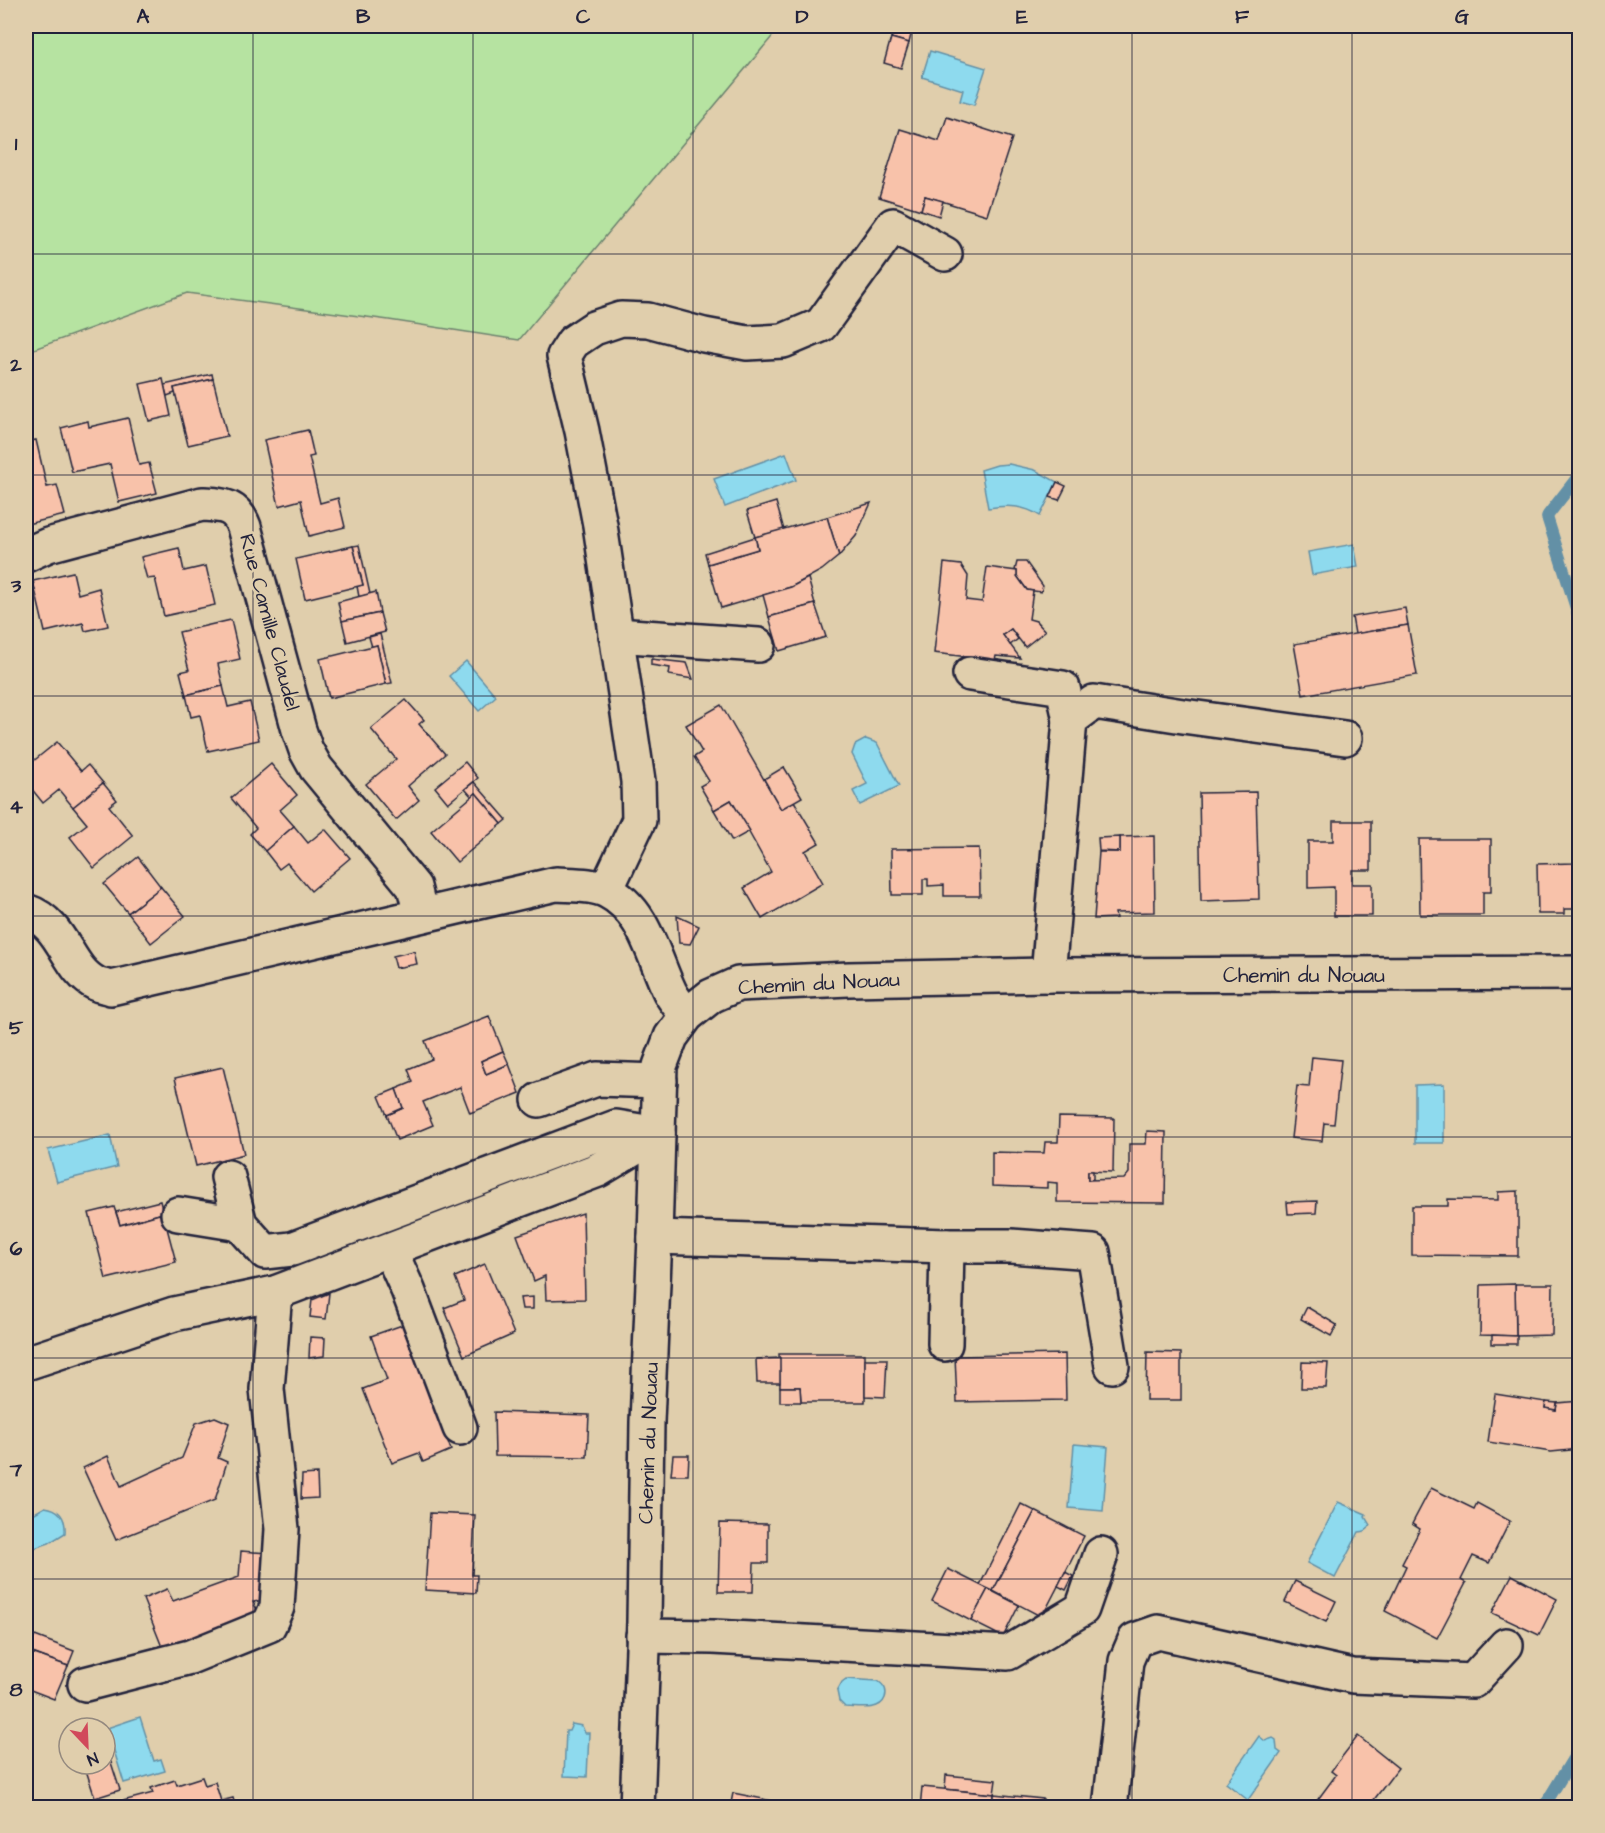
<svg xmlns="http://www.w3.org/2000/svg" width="1605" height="1833" font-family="'Architects Daughter',sans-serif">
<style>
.green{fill:#b6e3a1;stroke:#6c826e;stroke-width:1.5}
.water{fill:#8edaee;stroke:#6390a6;stroke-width:1.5}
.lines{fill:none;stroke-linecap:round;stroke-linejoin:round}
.stream{stroke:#6390a6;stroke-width:12}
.building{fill:#f8c2aa;stroke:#22223b;stroke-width:1.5}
.minor-casing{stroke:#22223b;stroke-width:38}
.minor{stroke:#e0ceac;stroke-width:33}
.grid{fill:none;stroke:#22223b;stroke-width:1.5;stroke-opacity:0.55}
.labels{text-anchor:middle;stroke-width:5;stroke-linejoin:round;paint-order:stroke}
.street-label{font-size:21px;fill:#22223b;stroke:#e0ceac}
.neatline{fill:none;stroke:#22223b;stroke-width:2}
.grid-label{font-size:20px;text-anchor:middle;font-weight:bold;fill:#22223b}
</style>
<rect width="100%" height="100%" fill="#e0ceac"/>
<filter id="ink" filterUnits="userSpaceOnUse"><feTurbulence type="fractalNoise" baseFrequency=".0167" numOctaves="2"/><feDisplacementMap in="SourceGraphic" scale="12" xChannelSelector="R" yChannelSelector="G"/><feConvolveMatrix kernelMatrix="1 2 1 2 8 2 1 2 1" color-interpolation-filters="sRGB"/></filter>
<g filter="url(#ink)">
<polygon class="green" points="26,26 781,26 519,340 389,320 187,293 26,352"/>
<g class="water">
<polygon points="930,51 986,68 974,105 960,101 963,90 922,77"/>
<polygon points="786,453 796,480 725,507 714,479"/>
<path d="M1009,464L1035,470L1057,482L1040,516C1024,505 1007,505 988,508L981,470L997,465Z"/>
<polygon points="1354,544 1358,567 1312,575 1308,552"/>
<polygon points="466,661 496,696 479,711 449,676"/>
<polygon points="866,739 877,743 899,786 860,805 853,791 867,784 852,754 855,745"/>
<polygon points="1444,1084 1444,1143 1415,1143 1415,1085"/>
<polygon points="110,1135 117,1167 57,1182 48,1150"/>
<polygon points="1074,1444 1108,1447 1103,1511 1069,1508"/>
<path d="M1338,1502L1366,1514L1365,1517L1370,1525C1368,1531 1364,1532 1359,1532L1335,1578L1307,1563Z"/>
<path d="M45,1507C60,1509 66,1519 65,1533L49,1543L26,1551V1518Z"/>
<path d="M846,1679L878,1681C884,1685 888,1690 885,1698C880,1712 858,1707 845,1707L839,1701L837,1691L842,1682Z"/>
<polygon points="140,1717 154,1761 161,1759 165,1771 124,1783 107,1728"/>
<polygon points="572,1724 582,1726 585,1733 589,1733 587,1777 564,1776 566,1731 569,1731"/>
<polygon points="1259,1736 1265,1741 1273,1738 1276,1740 1277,1750 1281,1753 1248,1800 1226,1783"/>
</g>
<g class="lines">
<g class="stream">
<polyline points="1548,515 1580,474"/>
<polyline points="1547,517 1580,621"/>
<polyline points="1543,1808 1580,1747"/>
</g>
</g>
<g class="building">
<polygon points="895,26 912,31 909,43 891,38"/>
<polygon points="891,38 909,43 901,68 884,63"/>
<polygon points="947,117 1012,138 987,215 925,196 921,210 879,197 900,129 939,141"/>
<polygon points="925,196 943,201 939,216 921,210"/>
<polygon points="212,374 213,379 174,388 175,393 167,396 164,385"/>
<polygon points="163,379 171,416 149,421 140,384"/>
<polygon points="213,379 227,436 188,445 174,388"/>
<polygon points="128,418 139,465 149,463 157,493 119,502 110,464 72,472 61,428 88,421 89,427"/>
<polygon points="308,430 314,456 309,457 320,503 338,498 345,527 309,536 301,500 279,506 264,440"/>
<polygon points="36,440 47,487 57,485 65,515 27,524 26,442"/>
<polygon points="1057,482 1066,486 1059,500 1050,497"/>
<polygon points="776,502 784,530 755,537 747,511"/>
<polygon points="871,503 856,536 839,556 827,517"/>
<polygon points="827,517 839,556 822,570 791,587 721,608 708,564 758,549 755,537"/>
<polygon points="755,537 758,549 708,564 705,553"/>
<polygon points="359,545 370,594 359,597 357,586 363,585 353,546"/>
<polygon points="353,546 363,585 305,599 296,559"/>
<polygon points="179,548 184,571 206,566 215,605 164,616 155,578 147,579 141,557"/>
<polygon points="1017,562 1026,562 1043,586 1041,592 1027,590 1017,576 1017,571 1015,570"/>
<polygon points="944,563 961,565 968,576 966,600 982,602 987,567 1017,571 1017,576 1027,590 1033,591 1029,619 1036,621 1045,631 1025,647 1011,629 1003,635 1020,658 996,656 995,660 934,653"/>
<polygon points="73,572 78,594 99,588 108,626 85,631 83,623 45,632 33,581"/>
<polygon points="808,578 815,604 769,617 763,595 791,587"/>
<polygon points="376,592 380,613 342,621 338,602"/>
<polygon points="815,604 826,637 779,651 769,617"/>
<polygon points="1405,608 1408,625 1355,634 1352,617"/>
<polygon points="380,613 385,632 347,642 342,621"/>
<polygon points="231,620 240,659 218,664 223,686 186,695 180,672 189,670 179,632"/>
<polygon points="1408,625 1417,675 1303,695 1294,644"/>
<polygon points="1011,629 1018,639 1010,645 1003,635"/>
<polygon points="380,634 392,683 386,684 377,645 372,647 369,637"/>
<polygon points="377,645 386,684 329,698 320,659"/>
<polygon points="651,659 687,663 693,679 669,675 670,668 651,665"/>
<polygon points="223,686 228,707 250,702 259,740 208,751 200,715 191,717 186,695"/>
<polygon points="406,700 424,720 419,724 445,754 408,786 419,800 396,820 366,784 396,759 371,729"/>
<polygon points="721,705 781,809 794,801 819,843 805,851 823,883 762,919 744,888 771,872 731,800 714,810 700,786 709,781 694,757 702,752 686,725"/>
<polygon points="57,742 81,771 88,765 103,783 73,807 59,790 43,803 26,782 26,767"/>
<polygon points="465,762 478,778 448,803 435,787"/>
<polygon points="271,764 297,795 280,810 294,826 265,851 250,834 256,828 231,798"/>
<polygon points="784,767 802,797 781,809 764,779"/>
<polygon points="474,782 507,820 502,824 476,793 472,797 465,789"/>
<polygon points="103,783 117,800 109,806 133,836 94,868 70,837 87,824 73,807"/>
<polygon points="1256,792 1259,899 1201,901 1199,793"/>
<polygon points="476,793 502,824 457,862 431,831"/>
<polygon points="731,800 750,831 732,841 714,810"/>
<polygon points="1333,821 1371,821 1371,870 1352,870 1352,884 1372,884 1372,916 1334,916 1334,887 1308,888 1308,841 1333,841"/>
<polygon points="294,826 308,843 325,829 350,858 311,891 287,863 279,869 265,851"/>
<polygon points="1154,836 1155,912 1115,913 1116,918 1094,919 1099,852 1120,852 1120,837"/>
<polygon points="1120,837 1120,852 1099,851 1098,838"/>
<polygon points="1419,839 1491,839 1491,892 1483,892 1483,915 1420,915"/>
<polygon points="1574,845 1580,845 1580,913 1578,913 1578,909 1564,909 1564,914 1538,914 1537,864 1574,863"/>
<polygon points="979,848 980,896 944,896 944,885 928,886 928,879 923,879 923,895 892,895 891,849"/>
<polygon points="138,857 161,887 128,913 104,884"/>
<polygon points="161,887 185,916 151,943 128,913"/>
<polygon points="677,916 699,926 690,944 679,943"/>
<polygon points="414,951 417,964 396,968 393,956"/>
<polygon points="489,1016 503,1051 481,1061 486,1074 509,1064 520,1093 470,1113 460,1087 423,1102 433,1125 397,1140 387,1115 403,1108 396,1089 413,1082 408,1069 432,1059 425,1041"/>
<polygon points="503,1051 509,1064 486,1074 481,1061"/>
<polygon points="1312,1057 1341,1060 1334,1124 1324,1123 1322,1141 1291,1138 1297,1086 1309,1087"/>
<polygon points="223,1067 244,1154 196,1166 175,1078"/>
<polygon points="396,1089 403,1108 387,1115 379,1096"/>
<polygon points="1059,1117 1114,1118 1113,1172 1088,1171 1088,1180 1124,1179 1129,1173 1129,1144 1146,1144 1147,1131 1166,1132 1165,1203 1057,1202 1057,1183 1047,1182 1047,1188 992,1186 992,1152 1044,1153 1045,1142 1058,1142"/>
<polygon points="1088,1171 1093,1171 1093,1179 1088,1180"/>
<polygon points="1518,1191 1518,1256 1412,1255 1412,1206 1448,1206 1448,1199 1498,1200 1498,1192"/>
<polygon points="160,1201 163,1213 120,1225 116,1212"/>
<polygon points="1317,1201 1316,1213 1288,1214 1287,1202"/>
<polygon points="114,1207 120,1225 163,1213 176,1262 106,1279 89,1213"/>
<polygon points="583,1213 585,1299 546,1300 545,1276 534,1281 517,1235"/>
<polygon points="485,1264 514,1334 464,1356 444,1308 464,1300 455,1277"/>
<polygon points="1515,1284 1553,1284 1552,1335 1516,1336"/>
<polygon points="1515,1284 1516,1336 1480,1335 1481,1285"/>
<polygon points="329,1293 326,1319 310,1317 312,1300"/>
<polygon points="533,1297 533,1309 522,1309 520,1298"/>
<polygon points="1307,1307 1337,1325 1331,1336 1301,1319"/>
<polygon points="405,1324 451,1450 423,1462 419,1453 392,1463 363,1389 387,1380 371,1336"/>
<polygon points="1492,1335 1517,1336 1517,1344 1492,1344"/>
<polygon points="310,1337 325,1338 324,1356 309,1358"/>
<polygon points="1147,1352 1181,1353 1181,1400 1146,1400"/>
<polygon points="779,1354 865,1354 865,1402 801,1402 800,1387 780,1387"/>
<polygon points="1065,1354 1066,1400 957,1402 955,1356"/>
<polygon points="780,1358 780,1383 757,1383 756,1359"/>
<polygon points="865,1359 887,1359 885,1397 865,1396"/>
<polygon points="1302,1362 1328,1363 1326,1388 1301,1388"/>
<polygon points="780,1387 800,1387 801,1402 780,1402"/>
<polygon points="1495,1394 1546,1402 1545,1408 1556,1410 1557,1403 1580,1401 1580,1449 1551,1452 1488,1442"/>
<polygon points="1546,1402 1557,1403 1556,1410 1545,1408"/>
<polygon points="494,1412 589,1415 587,1457 495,1456"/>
<polygon points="215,1417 229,1423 218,1458 227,1462 215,1500 116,1540 83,1468 108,1456 121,1486 182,1458 196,1423"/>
<polygon points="673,1455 689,1455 688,1475 671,1475"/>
<polygon points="317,1474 318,1498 301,1499 302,1475"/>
<polygon points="1431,1488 1474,1509 1477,1503 1510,1521 1489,1563 1473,1556 1461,1580 1466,1583 1437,1638 1385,1611 1406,1566 1402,1564 1420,1529 1412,1524"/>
<polygon points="1021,1504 1035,1511 993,1591 980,1585"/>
<polygon points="1035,1511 1084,1536 1042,1617 993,1591"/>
<polygon points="430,1513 475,1515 472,1575 477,1575 476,1593 425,1590"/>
<polygon points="720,1523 768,1524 768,1563 754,1563 753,1592 718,1592"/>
<polygon points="241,1551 268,1553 265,1600 253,1602 261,1618 166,1657 143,1599 167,1589 173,1601 239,1577"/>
<polygon points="948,1569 988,1589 971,1621 932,1601"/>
<polygon points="1065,1572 1073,1576 1066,1590 1058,1586"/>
<polygon points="1512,1575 1557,1599 1539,1635 1492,1613"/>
<polygon points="1295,1581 1336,1601 1326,1622 1285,1602"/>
<polygon points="988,1589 1019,1605 1003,1637 971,1621"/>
<polygon points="35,1636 74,1651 68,1666 27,1651"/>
<polygon points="26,1651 68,1666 54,1699 28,1689 26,1694"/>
<polygon points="1358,1736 1398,1768 1373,1801 1381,1808 1315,1808 1313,1806 1336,1775 1331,1771"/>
<polygon points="105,1744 120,1790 95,1798 84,1764 105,1764"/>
<polygon points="946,1775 996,1780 994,1794 945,1789"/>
<polygon points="202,1777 205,1785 215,1782 221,1801 233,1798 236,1808 121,1808 119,1802 153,1793 151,1788 175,1780 177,1785"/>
<polygon points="922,1787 994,1794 994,1804 1036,1808 920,1808"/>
<polygon points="733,1793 778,1802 777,1808 730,1808"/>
<polygon points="994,1794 1043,1799 1042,1808 994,1804"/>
</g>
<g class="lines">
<defs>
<g id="minor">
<path d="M26,555L48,545L202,504C223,505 236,505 244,527L299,730L306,750L316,768L414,887L421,915"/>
<polyline points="616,635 758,645"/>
<polyline points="970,674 1063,688 1070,720"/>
<polyline points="606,890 639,820 638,781 600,525 582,431 564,356 573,342 594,328 621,319 648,320 704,335 747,343 783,341 821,325 893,225 945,254"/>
<path d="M26,911C65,924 66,969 97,984C101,986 106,986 111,988L556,884C571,885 594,884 607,891C645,910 653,957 670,992C674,1000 681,1008 687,1015"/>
<polyline points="1048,975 1070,720 1094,702 1183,716 1345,738"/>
<polyline points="539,1100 597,1079 660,1081"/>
<polyline points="228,1177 240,1224 265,1252 292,1249 616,1127 658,1134"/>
<polyline points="178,1214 240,1224"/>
<polyline points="655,1237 947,1246 945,1344"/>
<polyline points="947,1246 1011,1246 1093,1252 1112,1366"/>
<polyline points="390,1250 408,1290 460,1428"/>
<polyline points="26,1363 174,1314 275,1293 598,1170 658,1134"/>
<polyline points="643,1636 713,1637 1008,1653 1082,1609 1101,1554"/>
<polyline points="85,1684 190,1657 269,1625 277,1607 282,1529 267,1389 275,1293"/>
<polyline points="637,1808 644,1622 647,1422 655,1237 660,1066 671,1037 687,1015 711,996 738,984 849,979 1048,975 1580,973"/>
<polyline points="1110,1808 1126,1661 1135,1640 1158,1632 1353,1676 1473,1681 1506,1645"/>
</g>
</defs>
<use href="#minor" class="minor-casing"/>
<use href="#minor" class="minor"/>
</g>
</g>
<path class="grid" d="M253,26V1808M473,26V1808M693,26V1808M912,26V1808M1132,26V1808M1352,26V1808M26,254H1580M26,475H1580M26,696H1580M26,916H1580M26,1137H1580M26,1358H1580M26,1579H1580"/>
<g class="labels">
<g class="street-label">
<text transform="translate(270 622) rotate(75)" y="7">Rue Camille Claudel</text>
<text x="1304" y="982">Chemin du Nouau</text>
<text transform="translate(819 983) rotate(-3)" y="7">Chemin du Nouau</text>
<text transform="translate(648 1443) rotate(-88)" y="7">Chemin du Nouau</text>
</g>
</g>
<rect width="1605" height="1833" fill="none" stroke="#e0ceac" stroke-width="66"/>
<g transform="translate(87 1746) rotate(157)"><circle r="28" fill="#e0ceac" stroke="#94897f" stroke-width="1.5"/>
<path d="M0-4.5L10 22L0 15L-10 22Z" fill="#d1495b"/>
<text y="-9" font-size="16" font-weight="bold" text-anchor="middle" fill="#22223b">N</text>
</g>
<rect x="33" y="33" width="1539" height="1767" class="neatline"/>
<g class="grid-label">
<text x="143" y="23">A</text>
<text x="363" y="23">B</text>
<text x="583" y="23">C</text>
<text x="802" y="23">D</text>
<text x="1022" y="23">E</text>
<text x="1242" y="23">F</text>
<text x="1462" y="23">G</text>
<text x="16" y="150">1</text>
<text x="16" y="371">2</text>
<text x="16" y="592">3</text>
<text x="16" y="813">4</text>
<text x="16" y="1034">5</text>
<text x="16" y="1255">6</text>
<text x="16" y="1476">7</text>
<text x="16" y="1696">8</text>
</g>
</svg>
